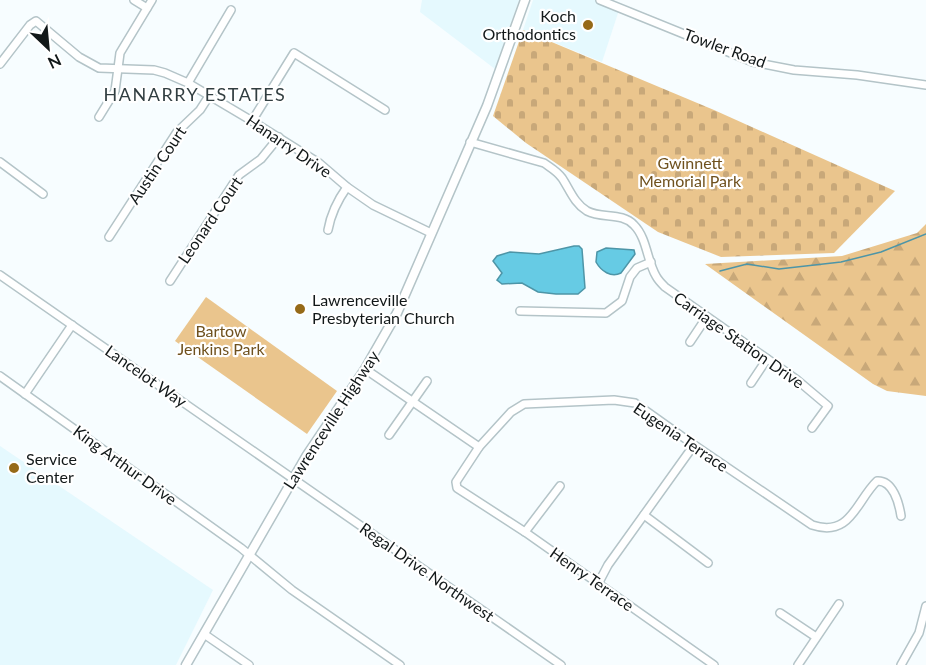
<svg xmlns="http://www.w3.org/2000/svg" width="926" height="665" font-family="Lato,sans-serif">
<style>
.built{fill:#e5f9fe}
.forest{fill:url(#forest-firs)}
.cemetery{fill:url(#cemetery-stones)}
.park{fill:#eac58d}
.water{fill:#66cbe4;stroke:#4d95a7;stroke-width:1.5}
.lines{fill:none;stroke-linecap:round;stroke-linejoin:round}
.stream{stroke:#4d95a7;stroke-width:1.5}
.minor-casing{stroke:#b4c4c8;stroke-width:10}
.major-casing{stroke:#b4c4c8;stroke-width:11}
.minor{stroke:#fff;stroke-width:7}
.major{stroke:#fff;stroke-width:8}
.poi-dot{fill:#966a18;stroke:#fff;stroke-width:2}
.labels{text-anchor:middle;stroke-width:4.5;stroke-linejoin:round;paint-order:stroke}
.poi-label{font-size:16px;fill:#121819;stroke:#fff;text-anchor:start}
.street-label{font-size:16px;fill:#121819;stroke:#fff}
.park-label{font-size:16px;fill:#6f511e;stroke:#fff}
.neighbourhood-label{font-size:18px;letter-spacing:1.5px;fill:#313e41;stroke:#fff}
</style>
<defs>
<pattern id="forest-firs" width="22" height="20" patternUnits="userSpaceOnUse" patternTransform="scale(1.5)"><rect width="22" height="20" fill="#eac58d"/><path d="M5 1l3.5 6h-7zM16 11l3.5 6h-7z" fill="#c8a879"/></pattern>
<pattern id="cemetery-stones" width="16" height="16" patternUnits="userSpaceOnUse" patternTransform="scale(1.5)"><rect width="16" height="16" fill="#eac58d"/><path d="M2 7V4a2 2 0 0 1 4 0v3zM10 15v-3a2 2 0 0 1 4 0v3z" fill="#c8a879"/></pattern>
</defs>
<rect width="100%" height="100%" fill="#f7fdff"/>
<g class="built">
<polygon points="422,0 519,0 495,69 420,12"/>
<polygon points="533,0 595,0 619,10 602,62 523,30"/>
<polygon points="0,446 213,590 176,665 0,665"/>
</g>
<polygon class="forest" points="926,224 926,396 887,391 873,384 705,264 842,256 917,233"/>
<polygon class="cemetery" points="523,30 714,110 895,191 834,253 721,257 658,232 526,143 493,116"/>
<polygon class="park" points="206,297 337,391 307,434 175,341"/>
<g class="water">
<polygon points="574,246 579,246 582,249 585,288 578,294 556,294 538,292 522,283 502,284 497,280 502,273 493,261 497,256 510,252 539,254"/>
<path d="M606,248L634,250L635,254L621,273C611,278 601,271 596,262L597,252Z"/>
</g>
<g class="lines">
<polyline class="stream" points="720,271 747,264 779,269 841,262 881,252 926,234"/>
<defs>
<g id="minor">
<polyline points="134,0 147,8"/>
<polyline points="600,0 753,62 794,70 857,75 926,85"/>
<polyline points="0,64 30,25 36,21 79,57 99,68 154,70 165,73 188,83 252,121 319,163 347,187 373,205 431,233"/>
<polyline points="188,83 231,10"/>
<polyline points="99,117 115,91 120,53 152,0"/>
<polyline points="252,121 294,53 385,110"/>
<path d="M470,142L544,163C551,168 557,171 562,178C570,190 574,203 587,211C602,219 622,212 634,225C647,238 647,261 656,276C658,280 662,284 665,287L796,379L828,406L812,428"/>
<polyline points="0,162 43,194"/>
<path d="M328,230C331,213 337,201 347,187"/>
<polyline points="109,237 177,132 200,110 209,96"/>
<polyline points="0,275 561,665"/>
<polyline points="170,281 239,175 261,159 279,137"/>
<polyline points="520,311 606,313 622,301 630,277 637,268 651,262"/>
<polyline points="690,342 706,318"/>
<polyline points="365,369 479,447"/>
<polyline points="0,376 241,548 292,590 400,665"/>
<polyline points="751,383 767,359"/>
<polyline points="25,394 72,325"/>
<polyline points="389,435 427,381"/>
<polyline points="644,515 708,563"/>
<polyline points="525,532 560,486"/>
<polyline points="598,584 608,565 694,445"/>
<polyline points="780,613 816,637"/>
<polyline points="204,634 249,665"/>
<path d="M714,665L525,532L457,488L456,482L479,447L511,412L524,404L614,400L635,403L694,445L812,525C851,538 856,501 877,481C893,480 899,503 901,516"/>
<polyline points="798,665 839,604"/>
<polyline points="901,665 919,633 926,606"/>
</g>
<polyline id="major" points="186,665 307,455 365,369 397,313 487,106 525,0"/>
</defs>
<use href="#minor" class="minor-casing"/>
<use href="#major" class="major-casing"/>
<use href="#minor" class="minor"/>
<use href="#major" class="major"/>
</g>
<g class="poi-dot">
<circle cx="588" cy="25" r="6"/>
<circle cx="300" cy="309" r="6"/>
<circle cx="14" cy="468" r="6"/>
</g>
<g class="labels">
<g class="poi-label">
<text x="576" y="22" text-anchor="end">Koch<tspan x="576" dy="18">Orthodontics</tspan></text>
<text x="312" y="306">Lawrenceville<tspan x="312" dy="18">Presbyterian Church</tspan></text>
<text x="26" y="465">Service<tspan x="26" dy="18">Center</tspan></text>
</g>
<g class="street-label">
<text transform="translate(725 48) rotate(20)" y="6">Towler Road</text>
<text transform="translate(289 146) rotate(34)" y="6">Hanarry Drive</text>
<text transform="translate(157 165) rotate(-56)" y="6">Austin Court</text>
<text transform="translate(210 220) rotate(-56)" y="6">Leonard Court</text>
<text transform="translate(739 340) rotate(35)" y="6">Carriage Station Drive</text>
<text transform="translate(146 376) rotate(35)" y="6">Lancelot Way</text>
<text transform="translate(331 420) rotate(-57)" y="6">Lawrenceville Highway</text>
<text transform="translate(681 437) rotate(34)" y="6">Eugenia Terrace</text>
<text transform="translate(125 465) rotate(36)" y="6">King Arthur Drive</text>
<text transform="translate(427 572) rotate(35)" y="6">Regal Drive Northwest</text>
<text transform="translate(592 579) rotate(35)" y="6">Henry Terrace</text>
</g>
<g class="park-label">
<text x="690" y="169">Gwinnett<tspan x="690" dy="18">Memorial Park</tspan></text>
<text x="221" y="337">Bartow<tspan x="221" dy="18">Jenkins Park</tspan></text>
</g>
<g class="neighbourhood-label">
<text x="195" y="101">HANARRY ESTATES</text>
</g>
</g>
<g transform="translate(48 48) rotate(154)" stroke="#ffffff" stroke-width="4.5" paint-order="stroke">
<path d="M0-4.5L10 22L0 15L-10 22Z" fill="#121819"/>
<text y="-9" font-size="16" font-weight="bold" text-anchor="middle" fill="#121819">N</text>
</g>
</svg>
